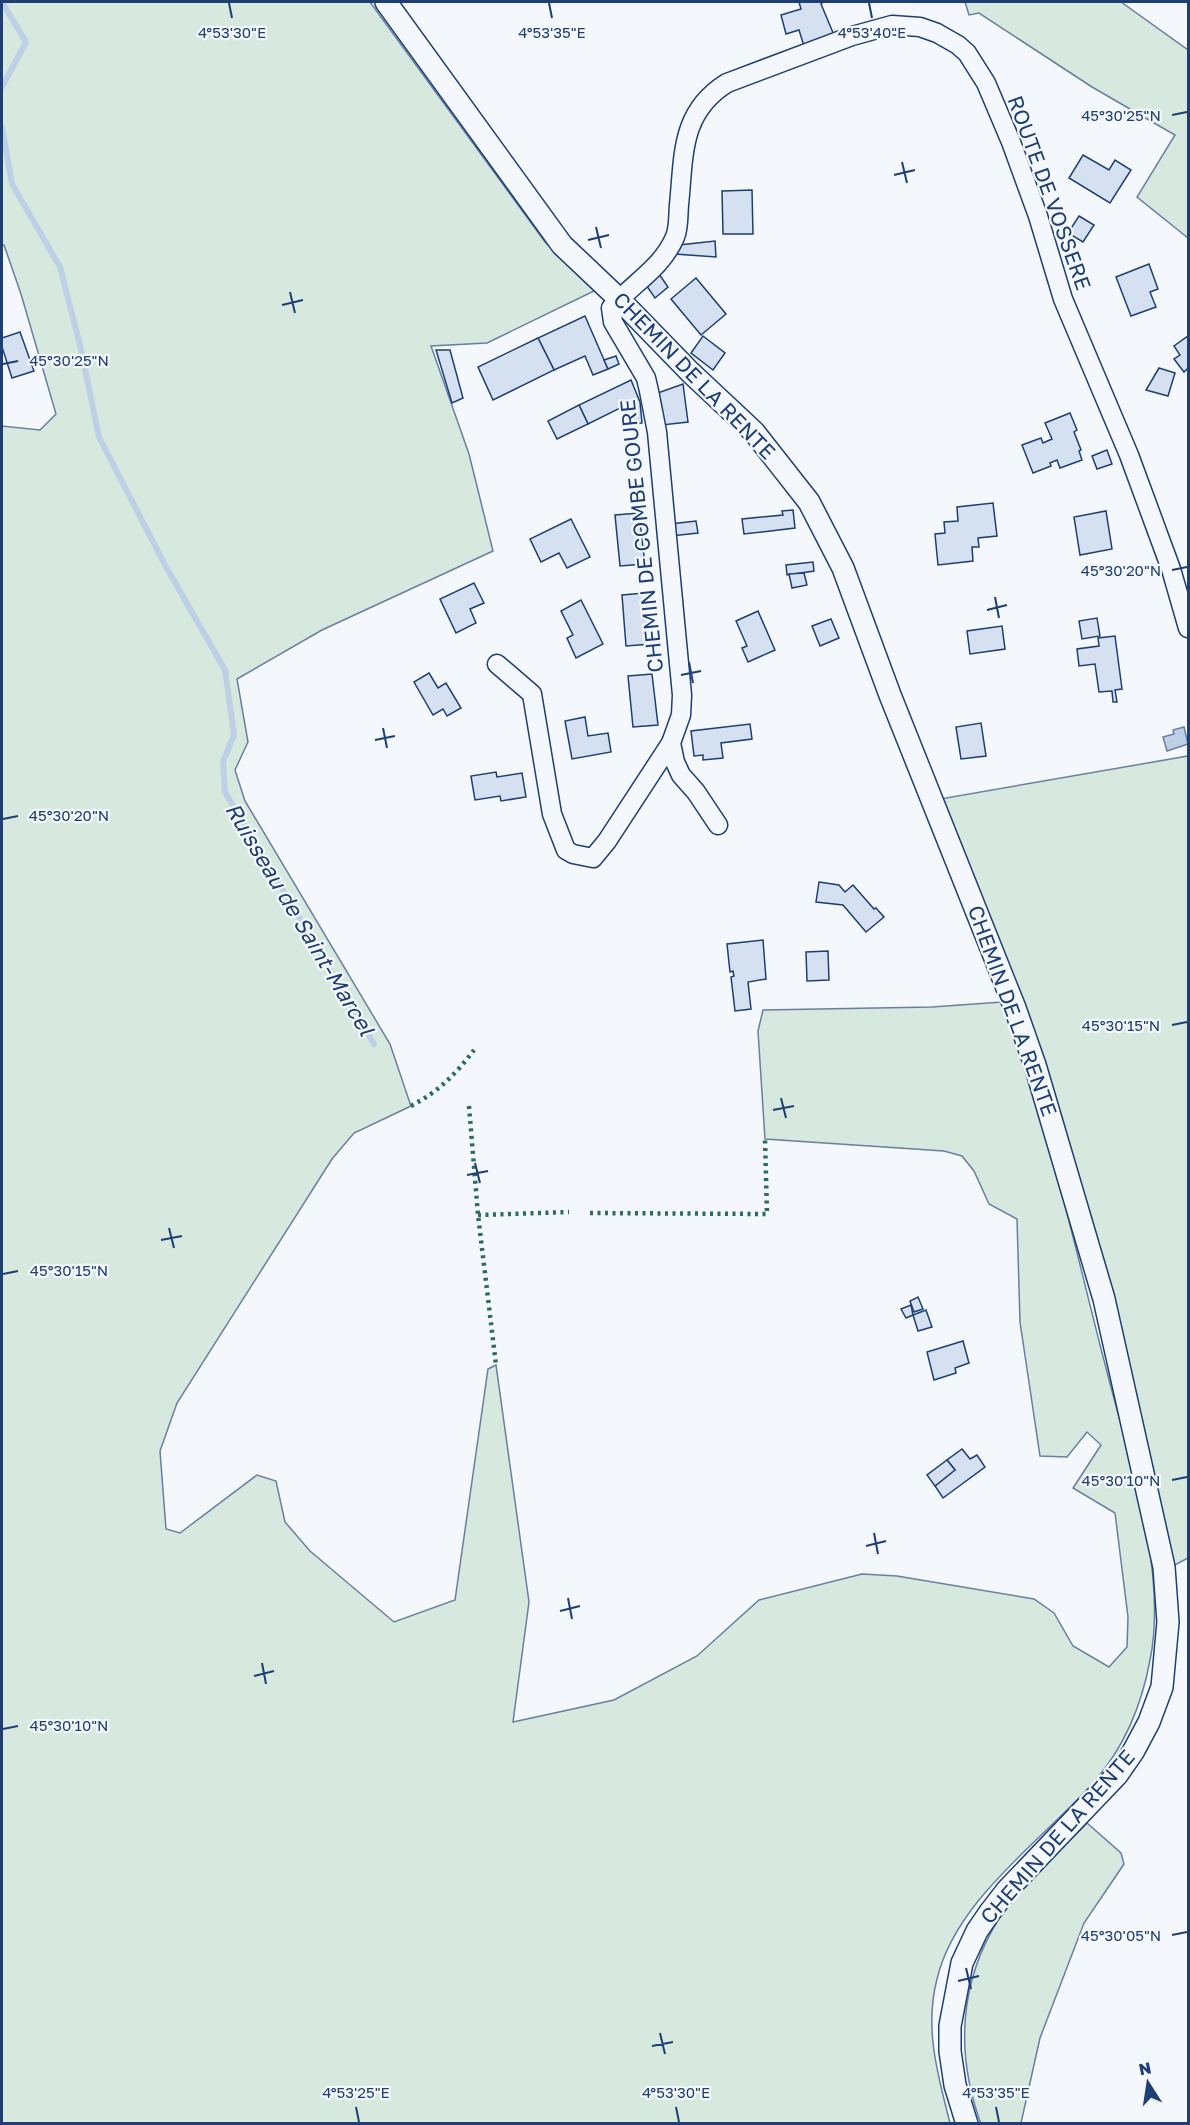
<svg xmlns="http://www.w3.org/2000/svg" width="1190" height="2125" font-family="'Golos Text',sans-serif">
<style>
.green{fill:#d7e8df;stroke:#687fa3;stroke-width:1.5}
.water{fill:#bed0e5;stroke:#687fa3;stroke-width:1.5}
.lines{fill:none;stroke-linecap:round;stroke-linejoin:round}
.stream{stroke:#bed0e5;stroke-width:6}
.building{fill:#d5e0f0;stroke:#1d3f73;stroke-width:1.5}
.minor-casing{stroke:#1d3f73;stroke-width:21}
.tertiary-casing{stroke:#1d3f73;stroke-width:24}
.minor{stroke:#f4f7fb;stroke-width:18}
.tertiary{stroke:#f4f7fb;stroke-width:21}
.hedge{stroke:#2c6c60;stroke-width:4.5;stroke-dasharray:3 4.5;stroke-linecap:butt}
.ticks{fill:none;stroke:#1d3f73;stroke-width:2}
.labels{text-anchor:middle;stroke-width:4.5;stroke-linejoin:round;paint-order:stroke}
.street-label{font-size:21px;fill:#1d3f73;stroke:#f4f7fb}
.water-label{font-size:22px;font-style:italic;fill:#1d3f73;stroke:#f4f7fb}
.ticks-label{font-size:15px;text-anchor:middle;fill:#1d3f73;stroke:#f4f7fb;stroke-width:4.5;stroke-linejoin:round;paint-order:stroke}
</style>
<rect width="100%" height="100%" fill="#f4f7fb"/>
<g class="green">
<path d="M2,2H370L545,242L596,290L487,343L431,346L469,454L493,551L322,630L237,679L248,742L235,770L245,801L390,1044L411,1106L354,1133L332,1159L177,1403L160,1451L166,1529L180,1533L257,1475L276,1481L285,1522L310,1551L394,1622L455,1600L488,1369L496,1365L529,1602L513,1722L614,1700L697,1656L759,1600L862,1574L897,1576L1034,1599L1054,1613L1073,1646L1109,1667L1127,1647L1128,1617L1115,1513L1073,1488L1101,1445L1087,1432L1067,1457L1040,1456L1020,1322L1017,1219L989,1204L974,1171L962,1156L944,1151L765,1139L758,1031L763,1010L932,1007L1002,1002C1014,1037 1027,1071 1038,1106C1064,1194 1084,1284 1107,1372C1129,1458 1168,1573 1150,1660C1142,1704 1124,1747 1095,1781C1043,1840 956,1899 937,1979C924,2028 938,2076 950,2123H2V426L40,430L56,414L21,294L4,245H2Z"/>
<polygon points="965,2 1121,2 1188,50 1188,238 1137,197 1175,135 1092,87 979,13 969,15"/>
<polygon points="1188,756 1188,1558 1173,1566 1101,1257 940,799"/>
<path d="M1087,1823L1121,1853L1124,1864L1084,1923L1040,2038L1021,2123L981,2124C955,2053 959,1981 1000,1917C1022,1882 1058,1853 1087,1823Z"/>
</g>
<polygon class="water" points="1184,727 1188,744 1167,751 1163,737 1174,734 1173,730"/>
<g class="lines">
<g class="stream">
<polyline points="2,2 26,42 2,87"/>
<polyline points="2,127 12,184 60,267 80,345 99,437 165,565 225,670 234,735 223,762 225,792 374,1044"/>
</g>
</g>
<g class="building">
<polygon points="799,2 823,2 821,4 834,35 804,46 799,30 786,34 781,15 801,9"/>
<polygon points="1083,155 1109,170 1115,160 1131,170 1110,203 1069,178"/>
<polygon points="752,190 753,234 723,234 722,191"/>
<polygon points="1079,216 1094,225 1083,242 1068,233"/>
<polygon points="715,241 716,257 675,254 679,245"/>
<polygon points="1149,264 1158,289 1150,292 1156,307 1131,316 1116,277"/>
<polygon points="659,274 668,287 655,298 646,285"/>
<polygon points="696,278 726,314 701,335 671,299"/>
<polygon points="585,316 608,369 593,375 585,356 554,370 538,338"/>
<polygon points="20,332 34,371 12,378 2,347 2,338"/>
<polygon points="703,336 725,353 713,370 691,353"/>
<polygon points="1188,336 1188,368 1184,372 1174,359 1180,355 1174,346"/>
<polygon points="538,338 554,370 493,400 478,367"/>
<polygon points="436,350 450,350 463,398 452,403"/>
<polygon points="616,356 619,364 608,369 604,360"/>
<polygon points="1159,368 1175,373 1168,396 1146,390"/>
<polygon points="631,380 640,402 642,423 630,425 626,405 588,424 579,405"/>
<polygon points="683,384 688,422 662,425 655,394"/>
<polygon points="579,405 588,424 557,439 548,421"/>
<polygon points="1070,413 1077,430 1074,432 1081,450 1079,451 1082,460 1060,468 1057,460 1050,463 1051,466 1033,473 1022,445 1041,438 1043,443 1052,439 1045,423"/>
<polygon points="1107,450 1112,464 1097,469 1092,456"/>
<polygon points="993,503 997,536 978,538 979,547 972,547 973,561 938,565 935,534 945,533 944,522 958,521 957,507"/>
<polygon points="793,510 795,528 744,534 742,519 783,515 782,511"/>
<polygon points="1106,511 1112,549 1080,555 1074,517"/>
<polygon points="639,513 645,564 620,566 615,515"/>
<polygon points="571,519 590,557 567,568 559,553 541,562 530,539"/>
<polygon points="696,521 698,533 671,536 670,524"/>
<polygon points="813,562 814,571 787,575 786,565"/>
<polygon points="804,573 807,585 792,588 789,574"/>
<polygon points="474,583 484,603 470,609 476,623 456,633 440,599"/>
<polygon points="645,593 652,644 626,646 622,595"/>
<polygon points="581,600 603,644 576,658 567,638 573,635 561,611"/>
<polygon points="758,611 775,650 748,662 742,648 747,646 736,621"/>
<polygon points="1097,618 1100,636 1082,639 1079,621"/>
<polygon points="831,619 839,638 820,646 812,626"/>
<polygon points="1002,626 1005,649 970,654 967,631"/>
<polygon points="1115,636 1122,689 1115,690 1117,702 1113,702 1112,691 1099,692 1095,664 1079,666 1077,649 1099,646 1098,638"/>
<polygon points="429,673 438,688 446,683 461,708 447,716 443,709 433,715 414,682"/>
<polygon points="652,674 658,725 633,727 628,676"/>
<polygon points="585,717 588,736 608,733 611,752 572,759 565,721"/>
<polygon points="981,723 986,756 961,759 956,727"/>
<polygon points="750,724 752,739 721,743 723,758 703,760 703,755 694,756 691,731"/>
<polygon points="496,772 497,777 522,773 526,797 501,801 500,796 475,800 471,776"/>
<polygon points="819,882 839,885 845,892 853,885 874,909 876,908 884,917 866,932 843,905 816,902"/>
<polygon points="763,940 766,979 748,982 751,1009 735,1011 731,977 734,976 733,971 730,972 727,944"/>
<polygon points="828,951 829,980 807,981 806,952"/>
<polygon points="918,1297 923,1309 914,1312 910,1301"/>
<polygon points="911,1305 913,1315 906,1318 901,1309"/>
<polygon points="926,1310 932,1327 918,1331 913,1315"/>
<polygon points="963,1341 969,1363 955,1368 956,1373 934,1380 927,1352"/>
<polygon points="962,1449 970,1459 977,1455 985,1467 943,1498 935,1486 955,1470 947,1460"/>
<polygon points="947,1460 955,1470 935,1486 927,1475"/>
</g>
<g class="lines">
<defs>
<g id="minor">
<polyline points="497,664 532,694 552,814 566,850 573,854 593,858 607,841 671,743"/>
<path d="M718,825L696,792L681,775L675,762L671,743L681,715L682,695L657,432L649,391L646,378L613,322L611,308C632,284 662,268 675,237C679,228 678,215 679,205C684,156 680,112 727,83L852,36L892,25L920,27L937,33L958,45L967,53L986,83L1011,142L1038,216L1063,299L1129,455L1171,569L1188,628"/>
</g>
<polyline id="tertiary" points="386,2 562,245 619,299 690,372 754,432 809,502 843,568 890,695 1015,1008 1035,1065 1104,1299 1164,1567 1168,1622 1162,1687 1149,1722 1133,1752 1117,1775 1007,1890 990,1912 977,1931 962,1963 950,2026 950,2051 955,2085 967,2124"/>
</defs>
<use href="#minor" class="minor-casing"/>
<use href="#tertiary" class="tertiary-casing"/>
<use href="#minor" class="minor"/>
<use href="#tertiary" class="tertiary"/>
<g class="hedge">
<path d="M411,1106C439,1091 455,1075 474,1050"/>
<polyline points="469,1106 478,1215 496,1365"/>
<polyline points="590,1213 767,1214 765,1139"/>
<polyline points="478,1215 569,1212"/>
</g>
</g>
<path class="ticks" d="M229,3L232,18M549,3L552,18M869,3L872,18M1172,115L1187,112M902,162L907,183M894,175L915,170M596,227L601,248M588,240L609,235M290,292L295,313M282,305L303,300M3,364L18,361M1172,570L1187,567M995,597L999,618M987,610L1007,605M689,662L693,683M681,675L701,671M383,728L387,748M375,740L395,736M3,819L18,816M1172,1025L1187,1022M781,1098L786,1118M773,1110L794,1106M475,1163L480,1183M467,1175L488,1171M169,1228L174,1248M161,1240L182,1236M3,1274L18,1271M1172,1480L1187,1477M874,1533L878,1554M866,1546L886,1541M568,1598L572,1619M560,1611L580,1606M262,1663L266,1684M254,1676L274,1671M3,1729L18,1726M1172,1935L1187,1932M966,1968L971,1989M958,1981L979,1976M660,2033L665,2054M652,2046L673,2042M356,2107L359,2122M676,2107L679,2122M996,2107L999,2122"/>
<g class="labels">
<g class="street-label">
<text transform="translate(1049 193) rotate(70)" y="7">ROUTE DE VOSSERE</text>
<text transform="translate(694 376) rotate(46)" y="7">CHEMIN DE LA RENTE</text>
<text transform="translate(642 536) rotate(-96)" y="7">CHEMIN DE COMBE GOURE</text>
<text transform="translate(1012 1011) rotate(70)" y="7">CHEMIN DE LA RENTE</text>
<text transform="translate(1058 1837) rotate(-49)" y="7">CHEMIN DE LA RENTE</text>
</g>
<g class="water-label">
<text transform="translate(300 919) rotate(59)" y="8">Ruisseau de Saint-Marcel</text>
</g>
</g>
<g class="ticks-label">
<text x="232" y="38">4°53'30"E</text>
<text x="552" y="38">4°53'35"E</text>
<text x="872" y="38">4°53'40"E</text>
<text x="1121" y="121">45°30'25"N</text>
<text x="69" y="366">45°30'25"N</text>
<text x="1121" y="576">45°30'20"N</text>
<text x="69" y="821">45°30'20"N</text>
<text x="1121" y="1031">45°30'15"N</text>
<text x="69" y="1276">45°30'15"N</text>
<text x="1121" y="1486">45°30'10"N</text>
<text x="69" y="1731">45°30'10"N</text>
<text x="1121" y="1941">45°30'05"N</text>
<text x="356" y="2098">4°53'25"E</text>
<text x="676" y="2098">4°53'30"E</text>
<text x="996" y="2098">4°53'35"E</text>
</g>
<rect width="1190" height="2125" fill="none" stroke="#1d3f73" stroke-width="6"/>
<g transform="translate(1148 2083) rotate(348)" stroke="#f4f7fb" stroke-width="4.5" paint-order="stroke">
<path d="M0-4.5L10 22L0 15L-10 22Z" fill="#1d3f73"/>
<text y="-9" font-size="16" font-weight="bold" text-anchor="middle" fill="#1d3f73">N</text>
</g>
</svg>
